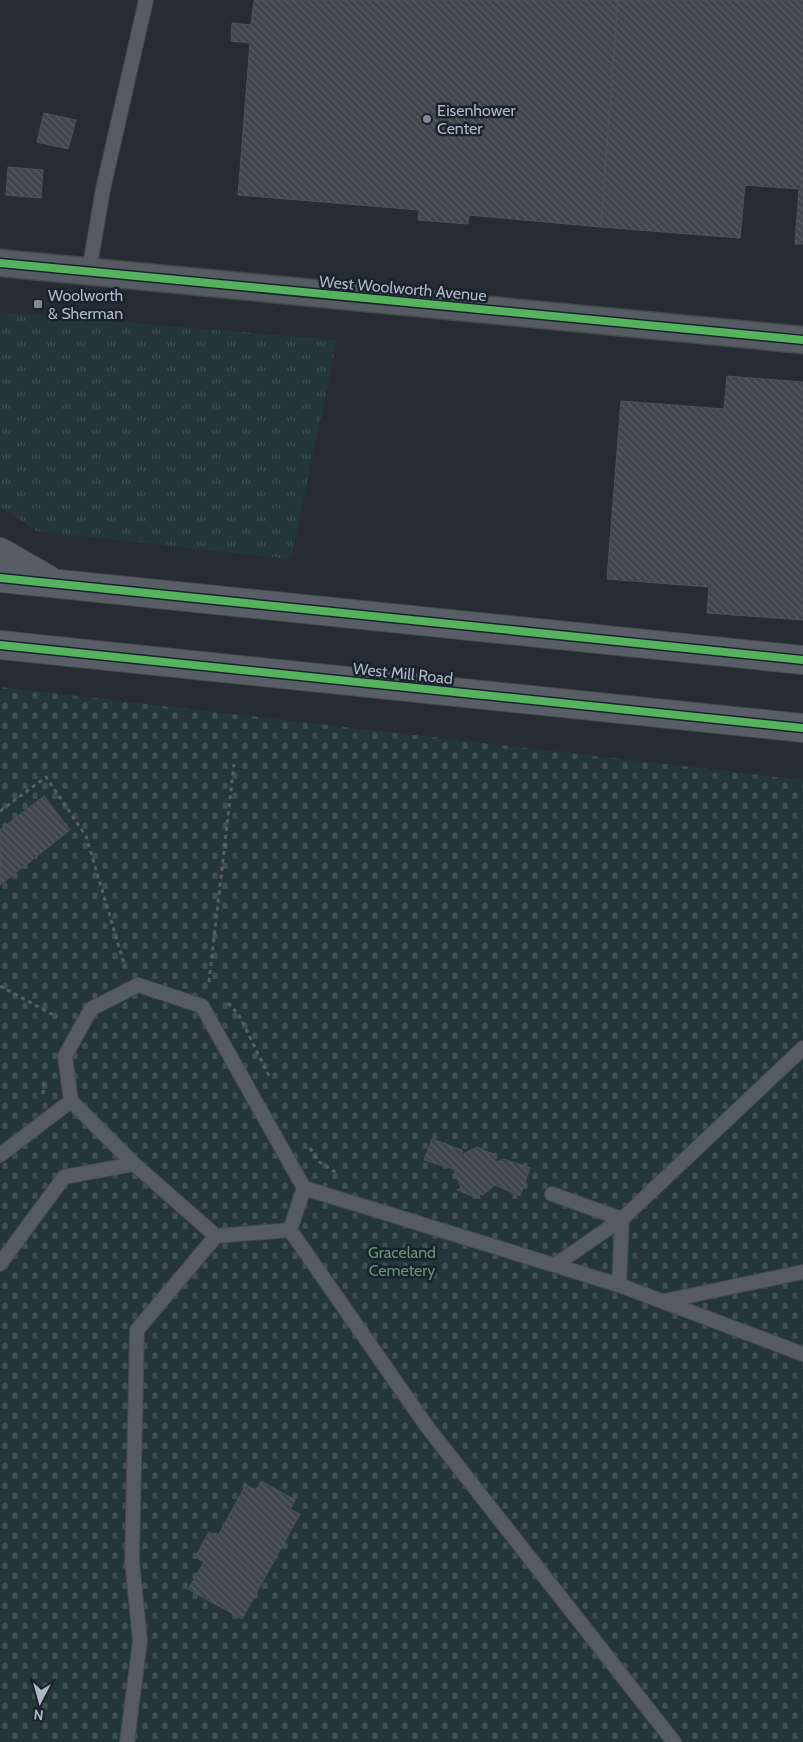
<svg xmlns="http://www.w3.org/2000/svg" width="803" height="1742" font-family="Cabin,sans-serif">
<style>
.cemetery{fill:url(#cemetery-stones)}
.park{fill:url(#park-tufts)}
.building{fill:url(#building-back-hatch);stroke:#4d535a}
.lines{fill:none;stroke-linecap:round;stroke-linejoin:round}
.lane-casing{stroke:#44484d;stroke-width:16}
.street-casing{stroke:#44484d;stroke-width:29}
.secondary-casing{stroke:#44484d;stroke-width:30}
.path{stroke:#585e64;stroke-width:3;stroke-dasharray:4 4;stroke-linecap:butt}
.lane{stroke:#565a61;stroke-width:14}
.street{stroke:#565a61;stroke-width:26}
.secondary{stroke:#595e66;stroke-width:28}
.cycleway-casing{stroke:#19222d;stroke-width:11}
.cycleway{stroke:#56b35d;stroke-width:8}
.poi-dot{fill:#7e8792;stroke:#19222d;stroke-width:2}
.labels{text-anchor:middle;stroke-width:5;stroke-linejoin:round;paint-order:stroke}
.poi-label{font-size:16px;fill:#aeb8c5;stroke:#19222d;text-anchor:start}
.street-label{font-size:16px;fill:#aeb8c5;stroke:#19222d}
.park-label{font-size:16px;fill:#66956f;stroke:#19222d}
</style>
<defs>
<pattern id="cemetery-stones" width="16" height="16" patternUnits="userSpaceOnUse" patternTransform="scale(1.25)"><rect width="16" height="16" fill="#233638"/><path d="M2 7V4a2 2 0 0 1 4 0v3zM10 15v-3a2 2 0 0 1 4 0v3z" fill="#405153"/></pattern>
<pattern id="park-tufts" width="24" height="20" patternUnits="userSpaceOnUse" patternTransform="scale(1.25)"><rect width="24" height="20" fill="#233638"/><path d="M3 7l-1-3M5 7V3M7 7l1-3M15 17l-1-3M17 17v-4M19 17l1-3" fill="none" stroke="#405153"/></pattern>
<pattern id="building-back-hatch" width="6" height="6" patternUnits="userSpaceOnUse" patternTransform="scale(1.25)"><rect width="6" height="6" fill="#40454b"/><path d="M-1 5l2 2M0 0l6 6M5-1l2 2" fill="none" stroke="#595e63"/></pattern>
</defs>
<rect width="100%" height="100%" fill="#262c32"/>
<polygon class="cemetery" points="0,687 803,780 803,1742 0,1742"/>
<polygon class="park" points="0,312 337,340 291,559 37,531 0,507"/>
<g class="building">
<polygon points="254,0 618,0 601,227 469,215 468,224 418,220 419,210 238,195 250,43 231,41 232,23 251,25"/>
<polygon points="618,0 803,0 803,244 795,244 799,189 745,185 740,238 601,227"/>
<polygon points="44,113 76,120 68,149 37,142"/>
<polygon points="8,167 43,170 41,198 6,195"/>
<polygon points="727,376 803,382 803,620 707,613 709,587 607,579 621,401 724,409"/>
<polygon points="44,796 70,830 0,885 0,830"/>
<polygon points="432,1139 462,1150 463,1154 477,1147 493,1154 496,1162 504,1159 530,1168 520,1196 495,1185 483,1195 479,1194 480,1199 457,1190 461,1188 454,1169 424,1160"/>
<polygon points="261,1481 295,1500 290,1509 300,1514 242,1619 188,1589 204,1562 195,1557 209,1532 217,1537 246,1485 256,1490"/>
</g>
<g class="lines">
<defs>
<g id="lane">
<polyline points="89,271 103,189 146,0"/>
<polyline points="71,1101 134,1164"/>
<polyline points="0,1155 71,1101 65,1056 91,1009 138,985 202,1006 304,1188 619,1285 803,1354"/>
<polyline points="552,1194 622,1219 555,1265"/>
<polyline points="290,1230 304,1188"/>
<polyline points="0,1264 64,1177 134,1164 216,1236"/>
<polyline points="619,1285 622,1219 803,1048"/>
<polyline points="664,1301 803,1272"/>
<polyline points="127,1742 140,1641 132,1561 137,1330 216,1236 290,1230 428,1428 674,1742"/>
</g>
<polyline id="street" points="0,263 803,340"/>
<g id="secondary">
<polyline points="0,552 47,579"/>
<polyline points="0,578 803,660"/>
<polyline points="0,645 803,728"/>
</g>
</defs>
<use href="#lane" class="lane-casing"/>
<use href="#street" class="street-casing"/>
<use href="#secondary" class="secondary-casing"/>
<g class="path">
<polyline points="0,811 46,777 86,836 125,967"/>
<polyline points="209,982 234,764"/>
<polyline points="0,986 57,1017"/>
<polyline points="228,1003 239,1015 270,1078"/>
<polyline points="43,1094 44,1080"/>
<polyline points="310,1148 318,1161 338,1174"/>
</g>
<use href="#lane" class="lane"/>
<use href="#street" class="street"/>
<use href="#secondary" class="secondary"/>
<defs>
<g id="cycleway">
<polyline points="0,263 803,340"/>
<polyline points="0,578 803,660"/>
<polyline points="0,645 803,728"/>
</g>
</defs>
<use href="#cycleway" class="cycleway-casing"/>
<use href="#cycleway" class="cycleway"/>
</g>
<g class="poi-dot">
<circle cx="427" cy="119" r="5"/>
<rect x="33" y="299" width="10" height="10" rx="2.5"/>
</g>
<g class="labels">
<g class="poi-label">
<text x="437" y="116">Eisenhower<tspan x="437" dy="18">Center</tspan></text>
<text x="48" y="301">Woolworth<tspan x="48" dy="18">&amp; Sherman</tspan></text>
</g>
<g class="street-label">
<text transform="translate(403 288) rotate(5)" y="6">West Woolworth Avenue</text>
<text transform="translate(403 673) rotate(6)" y="6">West Mill Road</text>
</g>
<g class="park-label">
<text x="402" y="1258">Graceland<tspan x="402" dy="18">Cemetery</tspan></text>
</g>
</g>
<g transform="translate(40 1702) rotate(186)" stroke="#19222d" stroke-width="4" paint-order="stroke">
<path d="M0-4L9 19L0 12L-9 19Z" fill="#aeb8c5"/>
<text y="-8" font-size="14" font-weight="bold" text-anchor="middle" fill="#aeb8c5">N</text>
</g>
</svg>
